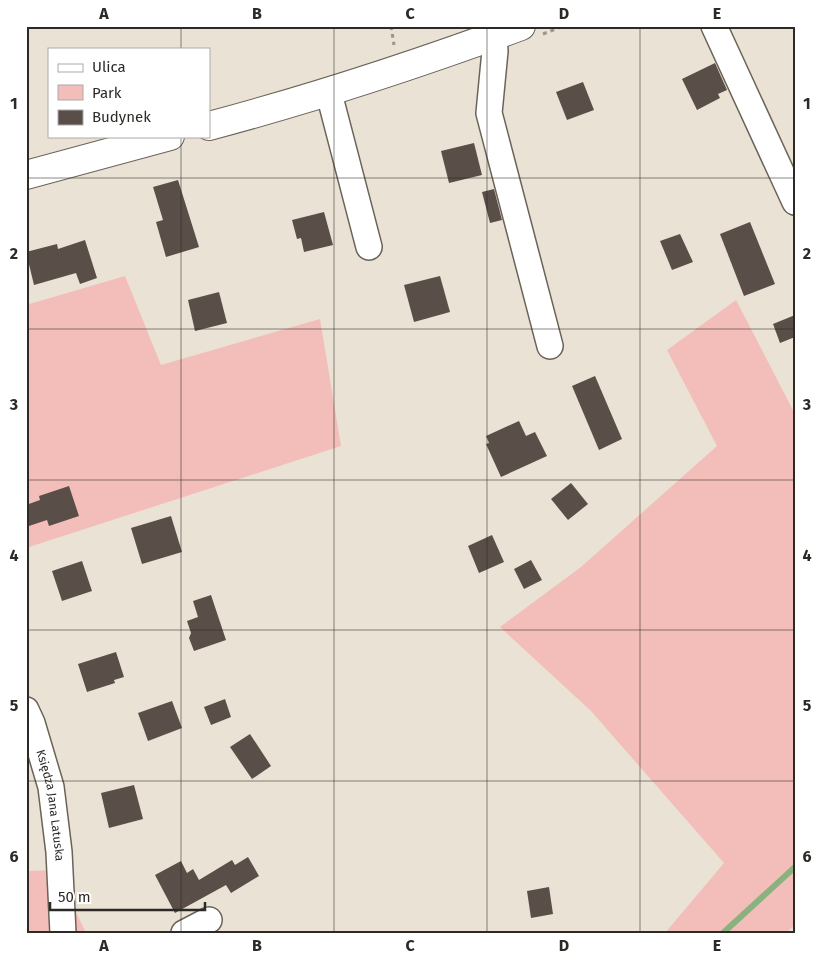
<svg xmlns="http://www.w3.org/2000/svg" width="821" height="959" font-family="'Fira Sans',sans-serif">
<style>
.green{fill:#f3beba}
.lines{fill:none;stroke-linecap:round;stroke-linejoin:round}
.stream{stroke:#89b27f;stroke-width:6}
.building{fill:#5a4e48}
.minor-casing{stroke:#6a6358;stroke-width:28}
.major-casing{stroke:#6a6358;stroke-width:30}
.path{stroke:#9b958c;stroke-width:3;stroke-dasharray:4 4;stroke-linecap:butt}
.minor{stroke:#fff;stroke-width:25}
.major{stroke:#fff;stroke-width:28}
.grid{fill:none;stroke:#2d2a26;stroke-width:1;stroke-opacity:0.55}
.labels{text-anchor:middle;stroke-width:5;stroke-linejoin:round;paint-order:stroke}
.street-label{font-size:12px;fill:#2d2a26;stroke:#fff}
.neatline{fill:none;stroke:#2d2a26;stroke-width:2}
.grid-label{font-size:16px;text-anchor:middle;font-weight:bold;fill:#2d2a26}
</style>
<rect width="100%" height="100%" fill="#eae2d5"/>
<g class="green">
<polygon points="125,276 161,365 320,319 341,446 26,548 26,305"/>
<polygon points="736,300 795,414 795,925 786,933 665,933 724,863 591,711 500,627 581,567 717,446 667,350"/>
<polygon points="56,870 86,933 26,933 26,871"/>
</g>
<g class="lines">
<polyline class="stream" points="723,933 795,867"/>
</g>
<g class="building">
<polygon points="715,63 727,90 718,94 720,98 697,110 682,79"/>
<polygon points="583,82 594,110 567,120 556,92"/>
<polygon points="474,143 482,175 449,183 441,151"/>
<polygon points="178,180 199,247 166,257 156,222 163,220 153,187"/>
<polygon points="494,189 502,220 490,223 482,192"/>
<polygon points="324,212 333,245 304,252 301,238 297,239 292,220"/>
<polygon points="750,222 775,284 744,296 720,234"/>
<polygon points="680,234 693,262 672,270 660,241"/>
<polygon points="85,240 97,278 80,284 76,273 34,285 26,252 57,244 58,249"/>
<polygon points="440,276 450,312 414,322 404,285"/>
<polygon points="219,292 227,323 195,331 188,300"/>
<polygon points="795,315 795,337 780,343 773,324"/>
<polygon points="595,376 622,439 599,450 572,386"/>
<polygon points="519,421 526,436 535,432 547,456 501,477 486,444 489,443 486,436"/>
<polygon points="571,483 588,504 568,520 551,499"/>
<polygon points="69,486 79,516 49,526 47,520 26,527 26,505 40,500 39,496"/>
<polygon points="171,516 182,552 142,564 131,528"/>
<polygon points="492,535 504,562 479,573 468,546"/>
<polygon points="531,560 542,580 524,589 514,569"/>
<polygon points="82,561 92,591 62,601 52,571"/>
<polygon points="211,595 226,640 194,651 189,638 191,633 187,621 198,617 193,601"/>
<polygon points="116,652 124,677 114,680 115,683 87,692 78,664"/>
<polygon points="225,699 231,717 211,725 204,707"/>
<polygon points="172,701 182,728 148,741 138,713"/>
<polygon points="250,734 271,766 252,779 230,747"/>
<polygon points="134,785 143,819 109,828 101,793"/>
<polygon points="248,857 259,876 231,893 226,885 175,913 155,875 181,861 187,873 193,869 199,880 232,860 235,865"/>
<polygon points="549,887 553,914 531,918 527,891"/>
</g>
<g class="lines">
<defs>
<g id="minor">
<polyline points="714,26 795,202"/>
<polyline points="494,36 495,51 489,113 550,346"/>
<polyline points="325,92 332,105 369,247"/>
<path id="s1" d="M26,710L32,723L51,787L59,852L63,933"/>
<polyline points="184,933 209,920"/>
</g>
<g id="major">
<path d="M209,126C314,98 418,64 521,26"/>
<polyline points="26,175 170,136"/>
</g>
</defs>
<use href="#minor" class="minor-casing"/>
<use href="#major" class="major-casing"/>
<g class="path">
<polyline points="391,26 394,45"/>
<polyline points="543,34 563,26"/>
</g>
<use href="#minor" class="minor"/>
<use href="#major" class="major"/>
</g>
<path class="grid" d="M181,26V49M334,26V933M487,26V933M640,26V933M181,136V933M26,178H795M26,329H795M26,480H795M26,630H795M26,781H795"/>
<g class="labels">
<g class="street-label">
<text dy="4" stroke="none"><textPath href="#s1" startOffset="99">Księdza Jana Latuska</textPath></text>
</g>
</g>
<rect width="821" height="959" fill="none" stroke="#ffffff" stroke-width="55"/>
<rect x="48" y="48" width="162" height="90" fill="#ffffff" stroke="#abaaa8"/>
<rect x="58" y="64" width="25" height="8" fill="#ffffff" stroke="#abaaa8"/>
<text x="92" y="72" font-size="15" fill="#2d2a26">Ulica</text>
<rect x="58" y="85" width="25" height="15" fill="#f3beba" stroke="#abaaa8"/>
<text x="92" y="98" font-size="15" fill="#2d2a26">Park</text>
<rect x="58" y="110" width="25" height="15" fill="#5a4e48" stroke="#abaaa8"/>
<text x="92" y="122" font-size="15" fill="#2d2a26">Budynek</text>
<path d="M50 902v8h155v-8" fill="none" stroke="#2d2a26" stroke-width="2.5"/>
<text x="58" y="902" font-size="15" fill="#2d2a26" stroke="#ffffff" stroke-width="4" paint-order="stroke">50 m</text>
<rect x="28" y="28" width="766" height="904" class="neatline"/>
<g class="grid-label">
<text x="104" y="19">A</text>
<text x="257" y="19">B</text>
<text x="410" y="19">C</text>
<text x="564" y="19">D</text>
<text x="717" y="19">E</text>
<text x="14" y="109">1</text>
<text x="807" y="109">1</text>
<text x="14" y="259">2</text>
<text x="807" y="259">2</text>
<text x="14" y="410">3</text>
<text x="807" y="410">3</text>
<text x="14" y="561">4</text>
<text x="807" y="561">4</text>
<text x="14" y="711">5</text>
<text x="807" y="711">5</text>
<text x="14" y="862">6</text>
<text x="807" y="862">6</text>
<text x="104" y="951">A</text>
<text x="257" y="951">B</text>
<text x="410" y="951">C</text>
<text x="564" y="951">D</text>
<text x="717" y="951">E</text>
</g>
</svg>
